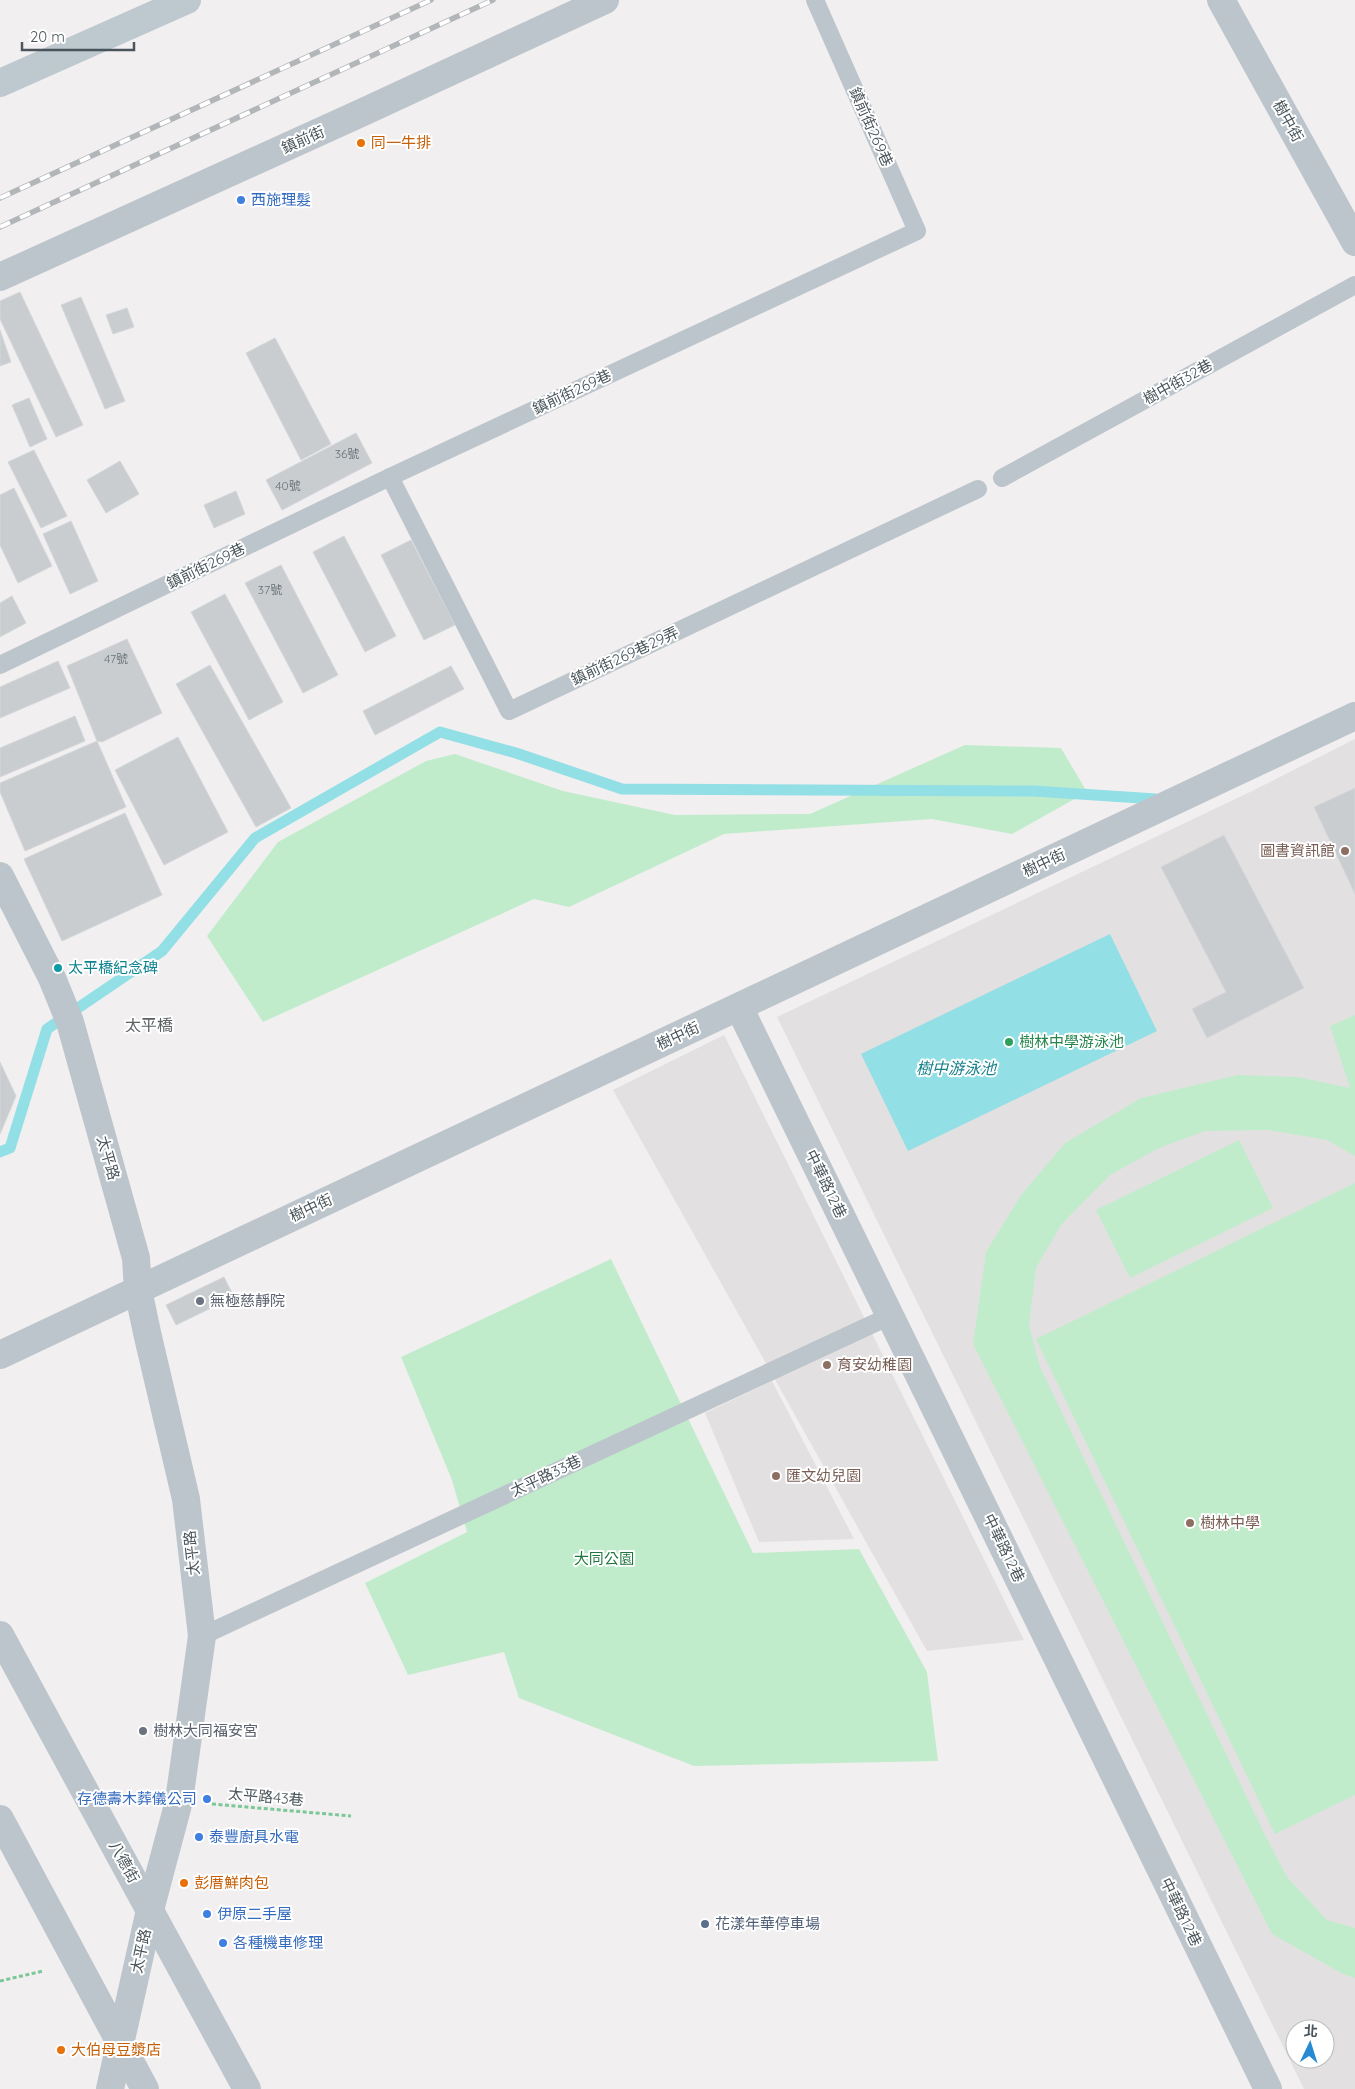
<svg xmlns="http://www.w3.org/2000/svg" width="1355" height="2089" font-family="Quicksand,'Noto Sans TC',sans-serif">
<style>
.education{fill:#e3e0e1;fill-rule:evenodd}
.green{fill:#c1eccc}
.water{fill:#92dfe5}
.lines{fill:none;stroke-linecap:round;stroke-linejoin:round}
.stream{stroke:#92dfe5;stroke-width:11}
.building{fill:#cacdd0;stroke:#d4d7da}
.path{stroke:#7cc798;stroke-width:3;stroke-dasharray:4 2.5;stroke-linecap:butt}
.service{stroke:#bcc5cb;stroke-width:18}
.minor{stroke:#bcc5cb;stroke-width:28}
.tertiary{stroke:#bcc5cb;stroke-width:28}
.secondary{stroke:#bdc8cf;stroke-width:28}
.rail-casing{stroke:#b2b6b9;stroke-width:5.5}
.rail{stroke:#fff;stroke-width:4;stroke-dasharray:11;stroke-linecap:butt}
.food-dot{fill:#e8710a;stroke:#fff;stroke-width:2}
.shop-dot{fill:#3f7fe0;stroke:#fff;stroke-width:2}
.education-dot{fill:#8d6e63;stroke:#fff;stroke-width:2}
.culture-dot{fill:#0f9aa8;stroke:#fff;stroke-width:2}
.leisure-dot{fill:#2e9e5b;stroke:#fff;stroke-width:2}
.worship-dot{fill:#6b7280;stroke:#fff;stroke-width:2}
.service-dot{fill:#5c6f8a;stroke:#fff;stroke-width:2}
.labels{text-anchor:middle;stroke-width:4;stroke-linejoin:round;paint-order:stroke}
.number-label{font-size:12px;fill:#697378}
.street-label{font-size:15px;fill:#49555b;stroke:#fff}
.food-label{font-size:15px;fill:#c56008;stroke:#fff;text-anchor:start}
.shop-label{font-size:15px;fill:#366cbe;stroke:#fff;text-anchor:start}
.education-label{font-size:15px;fill:#785e54;stroke:#fff;text-anchor:start}
.culture-label{font-size:15px;fill:#0d838f;stroke:#fff;text-anchor:start}
.leisure-label{font-size:15px;fill:#27864d;stroke:#fff;text-anchor:start}
.worship-label{font-size:15px;fill:#5b616d;stroke:#fff;text-anchor:start}
.park-label{font-size:15px;fill:#1f773f;stroke:#fff}
.service-label{font-size:15px;fill:#4e5e75;stroke:#fff;text-anchor:start}
.neighbourhood-label{font-size:16px;fill:#5c6164;stroke:#fff}
.water-label{font-size:16px;font-style:italic;fill:#17818a;stroke:#fff}
</style>
<rect width="100%" height="100%" fill="#f2eff0"/>
<g class="education">
<path d="M1355,739V2089H1304L777,1017L1248,793ZM1295,2029H1325V2059H1295Z"/>
<polygon points="724,1035 1024,1640 927,1651 613,1090"/>
<polygon points="772,1381 854,1539 759,1542 705,1413"/>
</g>
<g class="green">
<polygon points="965,745 1061,748 1087,792 1012,834 932,819 724,834 569,907 534,899 263,1022 207,936 278,842 426,761 455,754 563,791 675,815 810,814"/>
<polygon points="1355,1015 1355,1156 1327,1140 1268,1130 1205,1131 1159,1148 1110,1175 1061,1225 1036,1268 1029,1325 1040,1367 1264,1833 1287,1877 1327,1920 1355,1928 1355,1978 1343,1974 1272,1934 973,1344 986,1252 1021,1195 1065,1143 1141,1098 1238,1075 1298,1077 1350,1088 1330,1026"/>
<polygon points="1239,1140 1273,1208 1130,1278 1096,1210"/>
<polygon points="1355,1183 1355,1795 1275,1834 1036,1339"/>
<polygon points="611,1259 753,1553 859,1549 927,1672 938,1761 694,1766 519,1698 504,1652 408,1675 365,1583 467,1532 452,1480 401,1357"/>
</g>
<polygon class="water" points="1110,934 1157,1031 908,1151 861,1054"/>
<g class="lines">
<polyline class="stream" points="0,1152 10,1148 47,1029 162,951 255,838 440,732 516,753 622,789 1034,791 1156,799"/>
</g>
<g class="building">
<polygon points="20,292 83,425 56,437 0,319 0,301"/>
<polygon points="81,297 125,401 105,409 61,305"/>
<polygon points="127,308 134,327 113,334 106,315"/>
<polygon points="0,330 11,362 0,366"/>
<polygon points="275,338 331,444 301,460 246,353"/>
<polygon points="29,398 47,439 30,447 12,405"/>
<polygon points="356,433 372,463 282,510 266,480"/>
<polygon points="34,450 67,516 41,528 8,462"/>
<polygon points="120,461 139,494 106,513 87,480"/>
<polygon points="14,488 52,566 18,583 0,545 0,495"/>
<polygon points="236,491 245,514 214,528 204,505"/>
<polygon points="71,521 98,581 70,594 43,534"/>
<polygon points="344,536 396,636 365,652 313,552"/>
<polygon points="411,540 455,625 424,640 381,555"/>
<polygon points="281,565 338,675 303,693 245,583"/>
<polygon points="225,594 283,702 249,720 191,612"/>
<polygon points="12,596 26,623 0,637 0,603"/>
<polygon points="127,639 162,713 102,742 97,741 67,666"/>
<polygon points="58,661 70,688 0,718 0,687"/>
<polygon points="210,665 291,808 256,827 176,684"/>
<polygon points="451,666 464,689 375,735 363,711"/>
<polygon points="75,716 85,741 0,777 0,748"/>
<polygon points="178,737 228,832 164,865 115,770"/>
<polygon points="97,741 126,807 25,851 0,792 0,783"/>
<polygon points="1355,788 1355,894 1314,807"/>
<polygon points="125,813 162,895 62,941 24,859"/>
<polygon points="1224,835 1304,988 1207,1038 1192,1009 1226,992 1161,867"/>
<polygon points="0,1062 16,1096 0,1134"/>
<polygon points="224,1277 234,1297 176,1325 166,1305"/>
</g>
<g class="lines">
<g class="path">
<polyline points="212,1804 351,1816"/>
<polyline points="0,1981 43,1971"/>
</g>
<g class="service">
<polyline points="390,477 509,711 978,489"/>
<polyline points="1002,478 1355,285"/>
<polyline points="0,665 390,477 917,231 815,0"/>
<polyline points="202,1636 890,1316"/>
</g>
<g class="minor">
<polyline points="1221,0 1355,242"/>
<polyline points="0,277 361,113 605,0"/>
<polyline points="0,876 52,978 70,1022 136,1258 138,1290 148,1337 186,1499 202,1636 179,1801 150,1910"/>
<polyline points="739,1007 1268,2089"/>
<polyline points="0,1355 1355,716"/>
</g>
<g class="tertiary">
<polyline points="0,1635 247,2089"/>
<polyline points="0,1819 145,2089"/>
<polyline points="110,2089 150,1910"/>
</g>
<polyline class="secondary" points="0,83 187,0"/>
<defs>
<g id="rail">
<polyline points="0,198 431,0"/>
<polyline points="0,227 493,0"/>
</g>
</defs>
<use href="#rail" class="rail-casing"/>
<use href="#rail" class="rail"/>
</g>
<g class="food-dot">
<circle cx="361" cy="143" r="5"/>
<circle cx="184" cy="1883" r="5"/>
<circle cx="61" cy="2050" r="5"/>
</g>
<g class="shop-dot">
<circle cx="241" cy="200" r="5"/>
<circle cx="207" cy="1799" r="5"/>
<circle cx="199" cy="1837" r="5"/>
<circle cx="207" cy="1914" r="5"/>
<circle cx="223" cy="1943" r="5"/>
</g>
<g class="education-dot">
<circle cx="1345" cy="851" r="5"/>
<circle cx="827" cy="1365" r="5"/>
<circle cx="776" cy="1476" r="5"/>
<circle cx="1190" cy="1523" r="5"/>
</g>
<circle class="culture-dot" cx="58" cy="968" r="5"/>
<circle class="leisure-dot" cx="1009" cy="1042" r="5"/>
<g class="worship-dot">
<circle cx="200" cy="1301" r="5"/>
<circle cx="143" cy="1731" r="5"/>
</g>
<circle class="service-dot" cx="705" cy="1924" r="5"/>
<g class="labels">
<g class="number-label">
<text x="347" y="458">36號</text>
<text x="288" y="490">40號</text>
<text x="270" y="594">37號</text>
<text x="116" y="663">47號</text>
</g>
<g class="street-label">
<text transform="translate(1288 121) rotate(61)" y="5">樹中街</text>
<text transform="translate(871 127) rotate(66)" y="5">鎮前街269巷</text>
<text transform="translate(303 140) rotate(-24)" y="5">鎮前街</text>
<text transform="translate(1178 382) rotate(-29)" y="5">樹中街32巷</text>
<text transform="translate(572 392) rotate(-25)" y="5">鎮前街269巷</text>
<text transform="translate(206 566) rotate(-26)" y="5">鎮前街269巷</text>
<text transform="translate(625 656) rotate(-25)" y="5">鎮前街269巷29弄</text>
<text transform="translate(1044 863) rotate(-25)" y="5">樹中街</text>
<text transform="translate(678 1036) rotate(-25)" y="5">樹中街</text>
<text transform="translate(108 1158) rotate(74)" y="5">太平路</text>
<text transform="translate(826 1184) rotate(64)" y="5">中華路12巷</text>
<text transform="translate(311 1208) rotate(-25)" y="5">樹中街</text>
<text transform="translate(546 1476) rotate(-25)" y="5">太平路33巷</text>
<text transform="translate(1004 1548) rotate(64)" y="5">中華路12巷</text>
<text transform="translate(192 1553) rotate(-96)" y="5">太平路</text>
<text transform="translate(266 1797) rotate(5)" y="5">太平路43巷</text>
<text transform="translate(124 1862) rotate(61)" y="5">八德街</text>
<text transform="translate(1181 1912) rotate(64)" y="5">中華路12巷</text>
<text transform="translate(141 1951) rotate(-78)" y="5">太平路</text>
</g>
<g class="food-label">
<text x="371" y="148">同一牛排</text>
<text x="194" y="1888">彭厝鮮肉包</text>
<text x="71" y="2055">大伯母豆漿店</text>
</g>
<g class="shop-label">
<text x="251" y="205">西施理髮</text>
<text x="197" y="1804" text-anchor="end">存德壽木葬儀公司</text>
<text x="209" y="1842">泰豐廚具水電</text>
<text x="217" y="1919">伊原二手屋</text>
<text x="233" y="1948">各種機車修理</text>
</g>
<g class="education-label">
<text x="1335" y="856" text-anchor="end">圖書資訊館</text>
<text x="837" y="1370">育安幼稚園</text>
<text x="786" y="1481">匯文幼兒園</text>
<text x="1200" y="1528">樹林中學</text>
</g>
<g class="culture-label">
<text x="68" y="973">太平橋紀念碑</text>
</g>
<g class="leisure-label">
<text x="1019" y="1047">樹林中學游泳池</text>
</g>
<g class="worship-label">
<text x="210" y="1306">無極慈靜院</text>
<text x="153" y="1736">樹林大同福安宮</text>
</g>
<g class="park-label">
<text x="604" y="1564">大同公園</text>
</g>
<g class="service-label">
<text x="715" y="1929">花漾年華停車場</text>
</g>
<g class="neighbourhood-label">
<text x="149" y="1031">太平橋</text>
</g>
<g class="water-label">
<text x="956" y="1074">樹中游泳池</text>
</g>
</g>
<g transform="translate(1310 2044) rotate(4)"><circle r="24" fill="#ffffff" stroke="#b6bbbd"/>
<path d="M0-4L9 19L0 12L-9 19Z" fill="#288ad3"/>
<text y="-8" font-size="14" font-weight="bold" text-anchor="middle" fill="#49555b">北</text>
</g>
<path d="M22 42v8h112v-8" fill="none" stroke="#49555b" stroke-width="2.5"/>
<text x="30" y="42" font-size="15" fill="#49555b" stroke="#ffffff" stroke-width="4" paint-order="stroke">20 m</text>
</svg>
